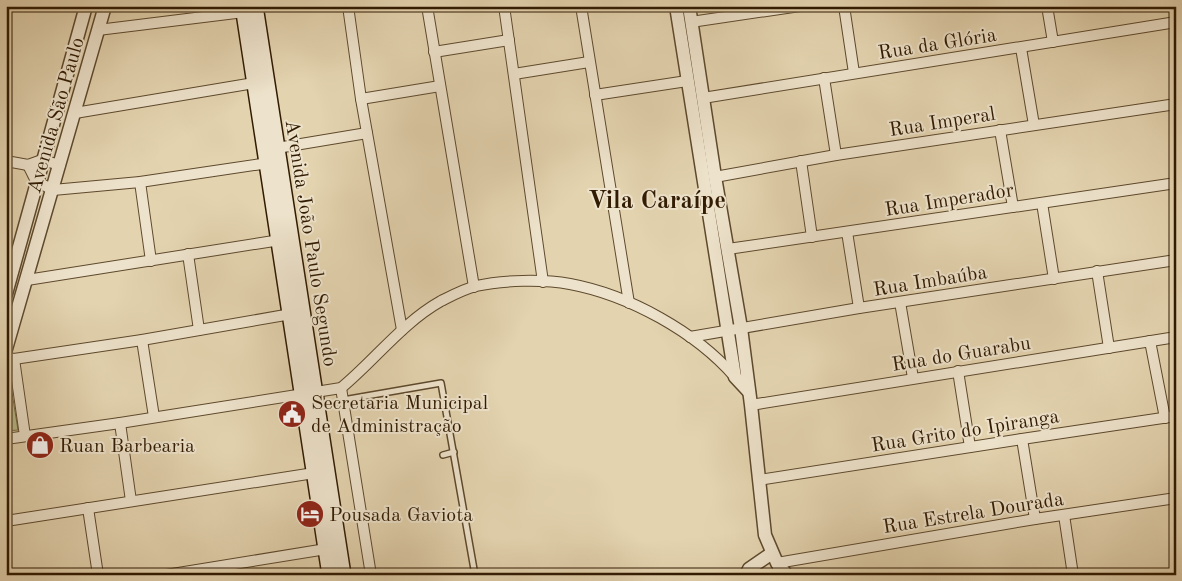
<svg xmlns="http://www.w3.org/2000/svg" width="1182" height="581" font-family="'Old Standard TT',serif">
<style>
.green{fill:#b8bb88;stroke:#746b45}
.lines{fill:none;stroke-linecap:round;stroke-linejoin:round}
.service-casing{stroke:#5e492d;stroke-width:8}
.minor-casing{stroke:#5e492d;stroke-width:12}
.tertiary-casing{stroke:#5e492d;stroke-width:15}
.secondary-casing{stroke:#311b02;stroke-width:18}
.service{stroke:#ede2cb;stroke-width:5}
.minor{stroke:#ede2cb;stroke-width:10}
.tertiary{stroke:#ede2cb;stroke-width:12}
.secondary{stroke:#ede2cb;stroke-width:15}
.labels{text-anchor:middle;stroke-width:4;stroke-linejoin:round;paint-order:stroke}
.street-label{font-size:20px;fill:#311b02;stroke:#ede2cb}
.poi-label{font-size:20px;fill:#311b02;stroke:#ede2cb;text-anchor:start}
.district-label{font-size:25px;font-weight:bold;fill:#311b02;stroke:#ede2cb}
</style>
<rect width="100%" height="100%" fill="#e3d3af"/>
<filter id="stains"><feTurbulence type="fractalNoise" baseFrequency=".004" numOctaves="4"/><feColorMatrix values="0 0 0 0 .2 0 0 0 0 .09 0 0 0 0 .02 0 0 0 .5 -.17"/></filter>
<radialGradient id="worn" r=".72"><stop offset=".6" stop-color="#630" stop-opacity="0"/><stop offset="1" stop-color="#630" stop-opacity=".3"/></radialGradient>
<polygon class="green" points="8,368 18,430 6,431 6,375"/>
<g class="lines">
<defs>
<g id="service">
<polyline points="343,400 441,383 475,575"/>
<polyline points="443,455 454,452"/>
</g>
<g id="minor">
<polyline points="348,6 361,99 402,330"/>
<polyline points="427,6 474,287"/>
<polyline points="504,6 543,282"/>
<polyline points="581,6 629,303"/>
<polyline points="844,6 854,73"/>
<polyline points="1047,6 1053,42"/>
<polyline points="691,22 800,6"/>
<polyline points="98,30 244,12"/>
<polyline points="1021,48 1034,125"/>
<polyline points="434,52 509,40"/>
<polyline points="514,74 589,62"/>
<polyline points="824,78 836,155"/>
<polyline points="595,95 687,81"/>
<polyline points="703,98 1176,22"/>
<polyline points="361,99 440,86"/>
<polyline points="75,113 254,83"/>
<polyline points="1000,130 1013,207"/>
<polyline points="277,148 367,133"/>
<polyline points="6,161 28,165 42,160 60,165"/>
<polyline points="801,161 812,237"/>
<polyline points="28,165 36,181 53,190 140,182 268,163"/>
<polyline points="715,177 836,155 1176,104"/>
<polyline points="140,182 151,261"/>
<polyline points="1042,203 1054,279"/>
<polyline points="847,232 859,308"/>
<polyline points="728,249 1176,183"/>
<polyline points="188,254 199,330"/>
<polyline points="1097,271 1109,348"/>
<polyline points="27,280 280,240"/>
<polyline points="900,302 913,378"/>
<polyline points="690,337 859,308 1176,260"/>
<polyline points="142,340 154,417"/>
<polyline points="1150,341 1165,418"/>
<polyline points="6,357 14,359 142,340 291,314"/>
<polyline points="14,359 25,436"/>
<polyline points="958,371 970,447"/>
<polyline points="341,388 371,575"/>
<polyline points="751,405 1176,337"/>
<polyline points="120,423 131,501"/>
<path d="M6,439L120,423L341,388C375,360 402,323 441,301C451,296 464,289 476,286C502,280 543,279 570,284C629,295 696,332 735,377"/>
<polyline points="1022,439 1035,519"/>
<polyline points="759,480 1022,439 1176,416"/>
<polyline points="88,508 98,575"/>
<polyline points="1064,515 1073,575"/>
<polyline points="6,521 314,473"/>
<polyline points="778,568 777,563 1035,519 1176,498"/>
<polyline points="166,575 326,549"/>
</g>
<g id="tertiary">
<polyline points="676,6 735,377 749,392"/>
<polyline points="689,6 715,177 741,328 751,405 765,535 777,563 787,575"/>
<polyline points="6,294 86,6"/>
<polyline points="6,349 105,6"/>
<polyline points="746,575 749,569 772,553"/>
<polyline points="1175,575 1176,574"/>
</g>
<g id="secondary">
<polyline points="243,6 330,575"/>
<polyline points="255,6 343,575"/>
</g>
</defs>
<use href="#service" class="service-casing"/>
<use href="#minor" class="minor-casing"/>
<use href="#tertiary" class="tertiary-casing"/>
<use href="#secondary" class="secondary-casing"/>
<use href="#service" class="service"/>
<use href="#minor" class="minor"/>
<use href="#tertiary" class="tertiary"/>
<use href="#secondary" class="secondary"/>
</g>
<defs>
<symbol id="civic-disc" viewBox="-11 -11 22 22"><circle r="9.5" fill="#8f2418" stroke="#ede2cb"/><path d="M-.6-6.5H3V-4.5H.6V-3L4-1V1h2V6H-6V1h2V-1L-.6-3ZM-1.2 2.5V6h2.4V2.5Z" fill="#fff"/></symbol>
<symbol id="shop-disc" viewBox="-11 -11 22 22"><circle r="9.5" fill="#8f2418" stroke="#ede2cb"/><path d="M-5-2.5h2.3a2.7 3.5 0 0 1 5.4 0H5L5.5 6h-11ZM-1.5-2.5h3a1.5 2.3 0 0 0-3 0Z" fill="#fff"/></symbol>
<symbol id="hotel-disc" viewBox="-11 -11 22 22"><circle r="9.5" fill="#8f2418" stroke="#ede2cb"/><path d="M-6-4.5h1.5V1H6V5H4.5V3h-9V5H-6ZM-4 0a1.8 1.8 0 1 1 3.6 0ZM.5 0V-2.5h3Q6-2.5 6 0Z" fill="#fff"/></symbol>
</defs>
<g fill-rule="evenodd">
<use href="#civic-disc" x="276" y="398" width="32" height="32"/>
<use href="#shop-disc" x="24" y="429" width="32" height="32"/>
<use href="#hotel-disc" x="294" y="498" width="32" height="32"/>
</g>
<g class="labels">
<g class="street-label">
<text transform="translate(937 43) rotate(-9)" y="7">Rua da Glória</text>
<text transform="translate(55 115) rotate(-74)" y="7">Avenida São Paulo</text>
<text transform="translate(942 121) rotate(-9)" y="7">Rua Imperal</text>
<text transform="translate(949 199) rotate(-9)" y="7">Rua Imperador</text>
<text transform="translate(312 243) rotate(81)" y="7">Avenida João Paulo Segundo</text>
<text transform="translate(930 280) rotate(-9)" y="7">Rua Imbaúba</text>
<text transform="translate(961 353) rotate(-9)" y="7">Rua do Guarabu</text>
<text transform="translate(965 430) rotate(-9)" y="7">Rua Grito do Ipiranga</text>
<text transform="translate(973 512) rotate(-9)" y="7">Rua Estrela Dourada</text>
</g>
<g class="poi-label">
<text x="311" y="409">Secretaria Municipal<tspan x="311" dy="23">de Administração</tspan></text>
<text x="59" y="452">Ruan Barbearia</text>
<text x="329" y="521">Pousada Gaviota</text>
</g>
<g class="district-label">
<text x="657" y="208">Vila Caraípe</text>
</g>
</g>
<rect width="1182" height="581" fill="none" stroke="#e3d3af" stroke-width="25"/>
<rect x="8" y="8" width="1167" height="566" fill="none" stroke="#311b02" stroke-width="2.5"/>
<rect x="12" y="12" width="1157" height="556" fill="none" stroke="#311b02"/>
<rect width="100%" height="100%" filter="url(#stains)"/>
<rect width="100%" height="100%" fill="url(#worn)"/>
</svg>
